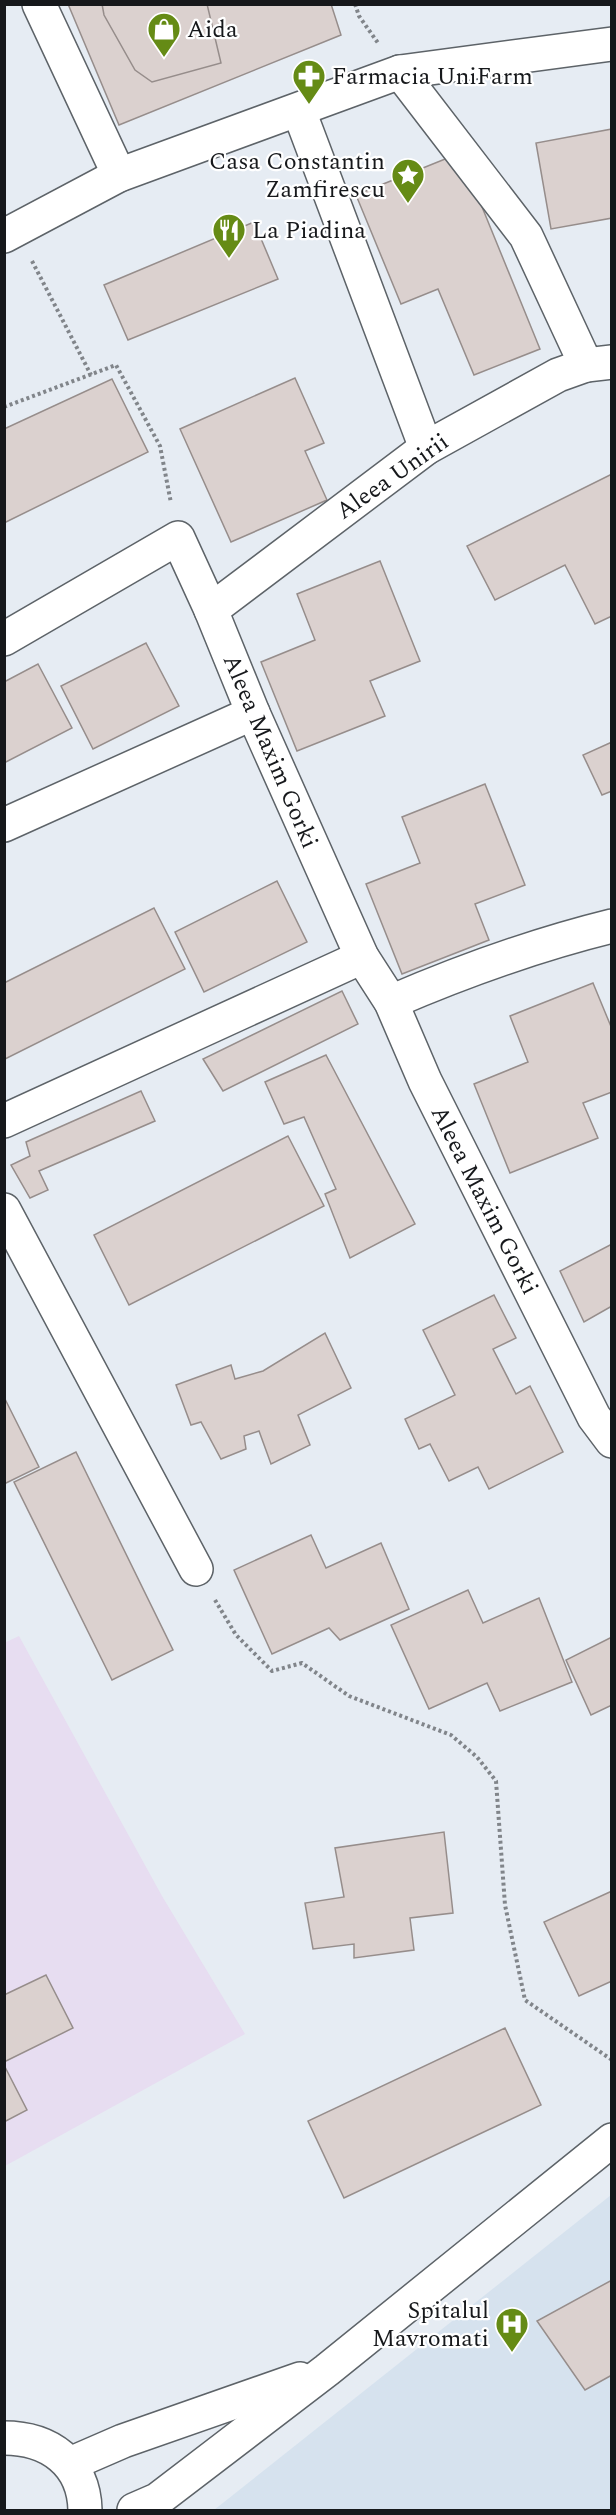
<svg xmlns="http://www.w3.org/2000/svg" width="616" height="2515" font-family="Spectral,serif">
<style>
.built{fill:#d6e2ee}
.education{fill:#e7ddf1}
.building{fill:#dbd1cf;stroke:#968d8b;stroke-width:1.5}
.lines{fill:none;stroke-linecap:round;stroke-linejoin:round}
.minor-casing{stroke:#5d6368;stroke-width:36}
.major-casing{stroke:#5d6368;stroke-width:36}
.path{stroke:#81858a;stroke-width:4;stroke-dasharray:3 3;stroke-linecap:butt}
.minor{stroke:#fff;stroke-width:33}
.major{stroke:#fff;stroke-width:33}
.labels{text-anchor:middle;stroke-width:4.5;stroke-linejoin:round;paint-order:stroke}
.poi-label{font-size:24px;fill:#16181b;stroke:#fff;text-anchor:start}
.street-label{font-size:24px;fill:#16181b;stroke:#fff}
</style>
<rect width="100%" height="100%" fill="#e6ecf3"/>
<polygon class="built" points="611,2195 611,2510 214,2510"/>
<polygon class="education" points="19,1636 162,1896 245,2034 5,2166 4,1643"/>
<g class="building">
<polygon points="68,4 331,4 341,35 119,125"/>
<polygon points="102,4 207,4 221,63 152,82 135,70 104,15"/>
<polygon points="612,129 612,218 551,229 536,143"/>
<polygon points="460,153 540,349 474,375 438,289 401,304 356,195"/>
<polygon points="254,222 278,279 128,340 104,285"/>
<polygon points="295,378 324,443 305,451 327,500 231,542 180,429"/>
<polygon points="112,379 148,452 4,523 4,429"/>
<polygon points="612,474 612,616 595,624 565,565 495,600 467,546"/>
<polygon points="380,561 420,661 370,681 385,716 297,751 261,662 315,640 297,594"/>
<polygon points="146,643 179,706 93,749 61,686"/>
<polygon points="38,664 72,728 4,763 4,682"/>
<polygon points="612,742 612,791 602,795 583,755"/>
<polygon points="485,784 525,885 475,904 489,940 402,974 366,884 420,863 402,817"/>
<polygon points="277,881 307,942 204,992 175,932"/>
<polygon points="154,908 185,969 5,1059 4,983"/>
<polygon points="593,983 612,1029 612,1092 583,1103 598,1138 510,1173 474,1084 528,1062 510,1016"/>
<polygon points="342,991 358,1024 223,1091 203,1059"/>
<polygon points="326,1055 415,1224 350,1258 325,1194 336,1189 304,1117 284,1124 265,1082"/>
<polygon points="141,1091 155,1121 39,1171 48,1190 30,1198 11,1165 30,1156 26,1142"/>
<polygon points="288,1136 324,1206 129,1305 94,1235"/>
<polygon points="612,1244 612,1306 584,1322 560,1271"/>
<polygon points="494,1295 516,1338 493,1349 516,1394 530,1386 563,1452 489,1489 478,1467 449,1481 430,1444 419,1449 405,1419 455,1395 423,1330"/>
<polygon points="325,1333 351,1388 298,1415 310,1445 271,1464 259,1431 244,1436 246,1449 221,1459 201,1422 191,1425 176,1385 231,1365 235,1379 263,1371"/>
<polygon points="4,1397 39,1467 4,1484"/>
<polygon points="76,1452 173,1650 112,1680 14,1482"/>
<polygon points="311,1535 326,1568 381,1543 409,1609 340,1640 329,1628 272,1654 234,1570"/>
<polygon points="468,1590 483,1623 539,1598 572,1682 500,1711 487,1683 429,1709 391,1625"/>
<polygon points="612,1637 612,1705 591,1715 566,1660"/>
<polygon points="444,1832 453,1913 410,1918 414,1950 354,1958 354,1944 313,1949 305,1903 344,1897 335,1848"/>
<polygon points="612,1891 612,1981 579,1996 544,1922"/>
<polygon points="46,1975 73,2028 4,2062 4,1995"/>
<polygon points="505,2028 541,2105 344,2198 308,2121"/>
<polygon points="4,2065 27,2110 4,2122"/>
<polygon points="612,2280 612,2375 585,2390 537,2321"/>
</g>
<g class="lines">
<defs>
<g id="minor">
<polyline points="39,4 119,175"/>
<polyline points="400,72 526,236 586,365 612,362"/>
<polyline points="299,111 426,448"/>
<polyline points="4,236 119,175 400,72 612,44"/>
<polyline points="211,610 426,448 558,375 586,365"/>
<polyline points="4,639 178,538 211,610 253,713 362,957 391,1002 425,1081 594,1417 612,1441"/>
<polyline points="4,825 253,713"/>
<path d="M391,1002C463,971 535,945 612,926"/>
<polyline points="4,1121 362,957"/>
<polyline points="4,1210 196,1569"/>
</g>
<g id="major">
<path d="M4,2438C49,2438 84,2463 85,2510"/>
<polyline points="70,2464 123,2441 300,2379"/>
<polyline points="134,2510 157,2500 327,2370 612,2140"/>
</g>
</defs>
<use href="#minor" class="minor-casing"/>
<use href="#major" class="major-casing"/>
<g class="path">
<polyline points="355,4 359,16 378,43"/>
<polyline points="32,261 91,375"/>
<polyline points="4,407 116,365 160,446 171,503"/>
<polyline points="215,1600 236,1635 272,1671 302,1663 349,1696 451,1735 477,1757 496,1781 505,1905 525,2000 612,2060"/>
</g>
<use href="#minor" class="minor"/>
<use href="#major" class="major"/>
</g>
<defs>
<symbol id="shop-pin" viewBox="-11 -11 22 30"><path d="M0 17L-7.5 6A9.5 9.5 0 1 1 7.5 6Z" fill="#658b15" stroke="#fff"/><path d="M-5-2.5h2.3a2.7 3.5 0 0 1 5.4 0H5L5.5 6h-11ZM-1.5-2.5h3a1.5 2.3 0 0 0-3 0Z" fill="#fff"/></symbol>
<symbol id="pharmacy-pin" viewBox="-11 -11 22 30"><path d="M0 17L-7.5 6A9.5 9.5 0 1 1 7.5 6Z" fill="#658b15" stroke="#fff"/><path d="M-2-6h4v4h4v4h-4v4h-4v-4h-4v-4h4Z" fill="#fff"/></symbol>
<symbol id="sight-pin" viewBox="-11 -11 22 30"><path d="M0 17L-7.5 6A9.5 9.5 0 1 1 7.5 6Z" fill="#658b15" stroke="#fff"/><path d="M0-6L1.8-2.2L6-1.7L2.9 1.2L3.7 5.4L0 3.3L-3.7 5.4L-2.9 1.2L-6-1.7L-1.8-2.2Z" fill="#fff"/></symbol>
<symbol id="restaurant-pin" viewBox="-11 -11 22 30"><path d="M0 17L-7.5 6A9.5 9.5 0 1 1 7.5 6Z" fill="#658b15" stroke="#fff"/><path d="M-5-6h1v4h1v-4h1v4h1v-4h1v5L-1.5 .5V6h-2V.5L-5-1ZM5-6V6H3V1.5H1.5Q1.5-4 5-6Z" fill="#fff"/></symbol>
<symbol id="hospital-pin" viewBox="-11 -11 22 30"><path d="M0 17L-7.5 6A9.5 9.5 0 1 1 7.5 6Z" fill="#658b15" stroke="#fff"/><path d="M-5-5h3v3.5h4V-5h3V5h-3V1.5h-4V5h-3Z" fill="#fff"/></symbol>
</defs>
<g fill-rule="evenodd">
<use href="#shop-pin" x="145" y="10" width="38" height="52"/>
<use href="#pharmacy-pin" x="290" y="57" width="38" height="52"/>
<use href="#sight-pin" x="389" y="156" width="38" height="52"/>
<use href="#restaurant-pin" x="210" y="211" width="38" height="52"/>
<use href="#hospital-pin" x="493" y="2305" width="38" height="52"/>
</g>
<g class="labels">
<g class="poi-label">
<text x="187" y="37">Aida</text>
<text x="332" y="84">Farmacia UniFarm</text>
<text x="385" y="169" text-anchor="end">Casa Constantin<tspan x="385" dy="28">Zamfirescu</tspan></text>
<text x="252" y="238">La Piadina</text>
<text x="489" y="2318" text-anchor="end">Spitalul<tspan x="489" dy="28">Mavromati</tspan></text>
</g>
<g class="street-label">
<text transform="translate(392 476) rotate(-35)" y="8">Aleea Unirii</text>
<text transform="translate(271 751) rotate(67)" y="8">Aleea Maxim Gorki</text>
<text transform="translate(485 1200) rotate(63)" y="8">Aleea Maxim Gorki</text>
</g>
</g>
<rect width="616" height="2515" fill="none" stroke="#16181b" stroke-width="12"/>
</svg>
